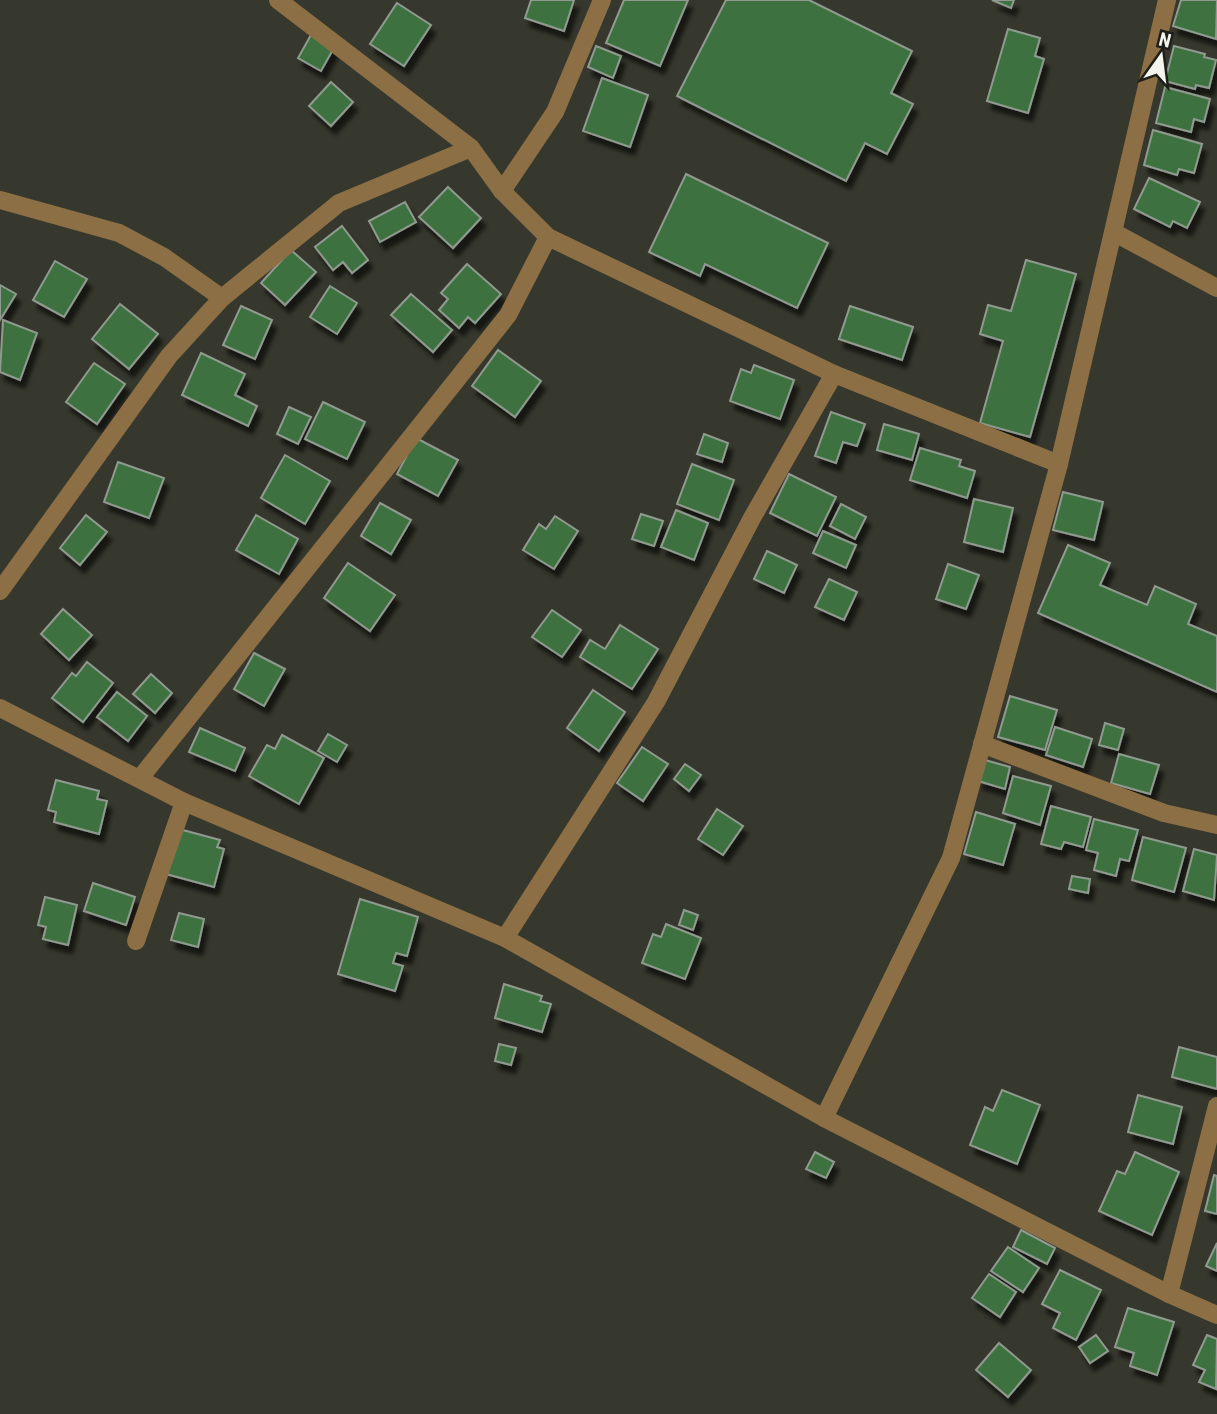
<svg xmlns="http://www.w3.org/2000/svg" width="1217" height="1414" font-family="'Roboto Condensed',sans-serif">
<style>
.building{fill:#3d7240;stroke:#909a90;stroke-width:2;filter:url(#shadow)}
.lines{fill:none;stroke-linecap:round;stroke-linejoin:round}
.street{stroke:#8c6f44;stroke-width:18}
</style>
<defs>
<filter id="shadow"><feDropShadow dx="4.5" dy="8" stdDeviation="2" flood-color="#0009"/></filter>
</defs>
<rect width="100%" height="100%" fill="#37382d"/>
<g class="building">
<polygon points="531,0 574,0 564,31 525,18"/>
<polygon points="624,0 688,0 660,66 606,43"/>
<polygon points="726,0 809,0 912,51 891,93 913,104 887,154 865,143 846,181 677,96"/>
<polygon points="992,0 1014,0 1011,8"/>
<polygon points="1181,0 1217,0 1216,39 1173,26"/>
<polygon points="397,3 431,25 404,66 370,44"/>
<polygon points="1008,29 1040,38 1035,56 1044,59 1028,113 987,101"/>
<polygon points="312,33 335,46 321,71 298,58"/>
<polygon points="596,46 621,56 613,78 588,67"/>
<polygon points="1174,46 1205,54 1204,57 1216,60 1209,88 1196,85 1195,89 1165,81"/>
<polygon points="602,78 648,95 630,147 583,131"/>
<polygon points="331,82 353,102 331,126 309,106"/>
<polygon points="1165,87 1210,99 1204,122 1194,119 1191,132 1156,123"/>
<polygon points="1153,130 1202,144 1194,173 1179,169 1177,175 1144,165"/>
<polygon points="686,174 828,243 797,308 705,264 700,276 649,252"/>
<polygon points="1149,178 1200,202 1187,228 1173,221 1170,227 1134,209"/>
<polygon points="448,187 481,218 453,248 419,217"/>
<polygon points="405,202 416,222 380,242 369,221"/>
<polygon points="342,226 368,260 352,273 343,262 333,270 315,247"/>
<polygon points="291,250 316,272 285,305 261,283"/>
<polygon points="1026,260 1076,274 1030,437 980,423 1003,341 980,334 988,305 1011,311"/>
<polygon points="55,261 87,279 64,317 33,300"/>
<polygon points="467,264 501,294 475,323 468,317 459,328 439,310 448,299 441,293"/>
<polygon points="0,285 16,294 0,320"/>
<polygon points="330,286 357,303 337,334 310,317"/>
<polygon points="411,294 452,330 433,352 391,315"/>
<polygon points="120,304 158,334 129,369 92,339"/>
<polygon points="241,306 272,320 255,359 223,345"/>
<polygon points="850,306 913,327 902,360 839,339"/>
<polygon points="3,320 37,333 20,380 0,372"/>
<polygon points="498,350 541,381 515,417 472,386"/>
<polygon points="201,353 245,374 235,395 257,406 248,426 182,395"/>
<polygon points="94,363 125,384 97,424 66,402"/>
<polygon points="754,365 794,380 780,419 730,401 741,369 751,373"/>
<polygon points="323,402 365,422 347,459 305,439"/>
<polygon points="289,407 311,417 298,444 277,434"/>
<polygon points="831,412 865,424 857,446 843,442 836,463 815,456"/>
<polygon points="884,424 919,434 912,460 877,450"/>
<polygon points="704,434 728,443 722,462 697,454"/>
<polygon points="416,438 458,460 438,496 397,474"/>
<polygon points="920,448 961,460 959,466 975,471 967,498 910,480"/>
<polygon points="285,455 330,481 305,524 261,498"/>
<polygon points="118,462 164,478 149,518 104,502"/>
<polygon points="692,464 734,480 719,520 677,504"/>
<polygon points="789,474 836,497 817,536 770,513"/>
<polygon points="1063,492 1103,502 1094,540 1053,530"/>
<polygon points="974,499 1013,508 1003,552 964,542"/>
<polygon points="380,503 411,520 391,554 361,536"/>
<polygon points="841,504 866,517 855,539 830,526"/>
<polygon points="676,510 708,523 694,560 661,547"/>
<polygon points="641,514 663,521 654,546 632,539"/>
<polygon points="86,515 107,532 80,565 60,548"/>
<polygon points="256,515 298,539 279,574 236,550"/>
<polygon points="555,516 578,531 554,569 523,550 539,524 546,529"/>
<polygon points="823,531 856,545 846,568 813,553"/>
<polygon points="1068,545 1110,563 1100,585 1147,605 1155,586 1196,604 1188,624 1217,636 1217,692 1038,613"/>
<polygon points="767,551 797,565 784,593 754,579"/>
<polygon points="348,563 395,595 370,631 324,598"/>
<polygon points="948,564 979,575 966,609 936,599"/>
<polygon points="829,579 857,592 844,620 815,607"/>
<polygon points="63,609 92,635 69,660 41,634"/>
<polygon points="552,610 581,630 562,657 532,637"/>
<polygon points="620,625 658,649 632,689 580,657 590,640 605,649"/>
<polygon points="254,653 285,669 264,706 234,689"/>
<polygon points="87,662 113,683 83,722 52,698 72,673 76,676"/>
<polygon points="151,674 172,693 155,713 133,694"/>
<polygon points="593,690 625,712 599,751 567,728"/>
<polygon points="117,692 147,716 128,741 97,717"/>
<polygon points="1010,696 1057,710 1045,750 998,737"/>
<polygon points="1105,723 1124,729 1118,750 1099,745"/>
<polygon points="1055,727 1092,739 1083,767 1046,755"/>
<polygon points="200,728 245,748 235,771 189,752"/>
<polygon points="328,734 347,745 337,762 318,751"/>
<polygon points="282,735 324,758 299,804 249,776 267,745 275,749"/>
<polygon points="642,747 668,764 643,801 617,783"/>
<polygon points="1119,754 1159,765 1150,794 1111,783"/>
<polygon points="985,760 1010,767 1005,789 978,781"/>
<polygon points="685,764 701,775 689,791 674,779"/>
<polygon points="1013,776 1051,786 1040,825 1003,813"/>
<polygon points="56,780 99,791 97,799 107,801 99,834 54,822 56,812 48,810"/>
<polygon points="1051,806 1091,817 1083,847 1064,842 1061,849 1041,844"/>
<polygon points="717,809 743,826 723,855 698,839"/>
<polygon points="976,812 1015,824 1003,865 964,854"/>
<polygon points="1094,819 1138,830 1129,861 1120,859 1116,876 1094,870 1098,853 1086,850"/>
<polygon points="179,829 220,840 217,847 224,849 214,887 166,874"/>
<polygon points="1143,837 1186,848 1174,892 1132,880"/>
<polygon points="1194,849 1217,855 1214,900 1183,891"/>
<polygon points="1072,876 1090,879 1088,893 1069,889"/>
<polygon points="93,883 135,897 126,925 84,911"/>
<polygon points="45,897 77,905 68,945 43,939 46,927 38,925"/>
<polygon points="360,899 418,917 407,956 396,953 393,963 403,966 395,991 338,974"/>
<polygon points="684,910 698,915 693,930 679,925"/>
<polygon points="179,913 204,919 198,947 171,940"/>
<polygon points="666,924 701,938 685,979 642,963 653,934 661,937"/>
<polygon points="504,984 542,996 540,1001 551,1004 542,1032 495,1018"/>
<polygon points="499,1044 516,1048 511,1065 495,1061"/>
<polygon points="1179,1047 1217,1057 1217,1089 1172,1077"/>
<polygon points="1002,1090 1040,1105 1017,1164 970,1145 985,1107 993,1111"/>
<polygon points="1138,1095 1182,1107 1173,1144 1128,1132"/>
<polygon points="815,1152 834,1162 826,1178 806,1169"/>
<polygon points="1135,1152 1179,1172 1152,1235 1099,1211 1117,1171 1125,1174"/>
<polygon points="1214,1175 1217,1176 1217,1214 1205,1211"/>
<polygon points="1021,1230 1055,1248 1047,1264 1013,1247"/>
<polygon points="1217,1243 1217,1271 1206,1266"/>
<polygon points="1008,1247 1039,1268 1023,1292 991,1271"/>
<polygon points="1060,1270 1101,1290 1076,1340 1053,1328 1060,1313 1042,1304"/>
<polygon points="989,1274 1016,1292 1000,1317 972,1298"/>
<polygon points="1128,1308 1174,1322 1157,1375 1130,1366 1134,1353 1115,1347"/>
<polygon points="1096,1335 1108,1351 1090,1363 1079,1347"/>
<polygon points="1207,1335 1217,1339 1216,1389 1199,1382 1205,1370 1193,1365"/>
<polygon points="999,1343 1031,1370 1008,1397 976,1370"/>
</g>
<g class="lines">
<g class="street">
<polyline points="278,0 471,148 502,191 548,237 834,374 1059,464"/>
<polyline points="502,191 555,112 602,0"/>
<polyline points="0,200 119,233 164,257 222,298"/>
<polyline points="1115,233 1217,288"/>
<polyline points="0,591 169,356 222,298 339,203 471,148"/>
<polyline points="0,708 184,802 505,938 824,1118 1169,1294 1217,1315"/>
<polyline points="982,744 1164,813 1217,825"/>
<polyline points="141,777 508,315 548,237"/>
<polyline points="505,938 656,702 752,518 834,374"/>
<polyline points="136,941 184,802"/>
<polyline points="824,1118 951,858 1059,464 1167,0"/>
<polyline points="1169,1294 1217,1106"/>
</g>
</g>
<g transform="translate(1161 56) rotate(14)" stroke="#1e1f1a" stroke-width="5" paint-order="stroke">
<path d="M0-5L12 26L0 18L-12 26Z" fill="#f4f5ee"/>
<text y="-10" font-size="19" font-weight="bold" text-anchor="middle" fill="#f4f5ee">N</text>
</g>
</svg>
